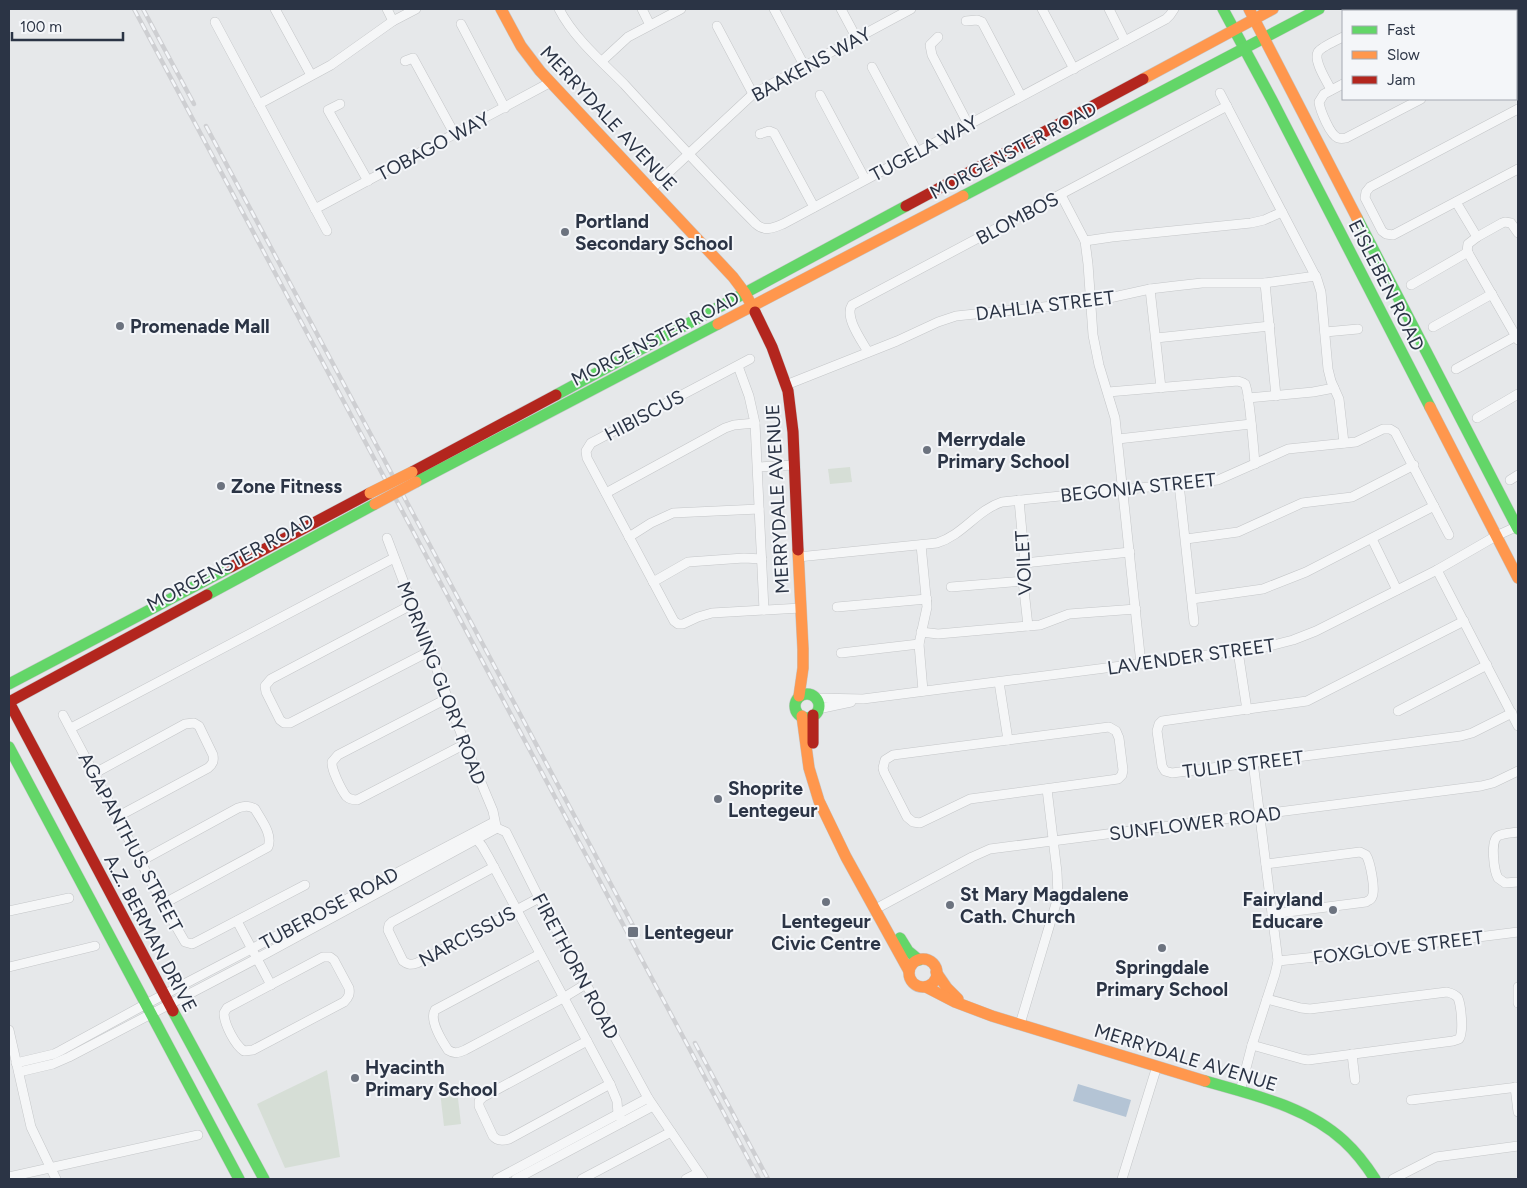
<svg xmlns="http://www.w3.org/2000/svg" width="1527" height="1188" font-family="Figtree,sans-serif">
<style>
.green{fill:#d6ded6}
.water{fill:#b4c4d5}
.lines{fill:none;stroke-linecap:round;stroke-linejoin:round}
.street-casing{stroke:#c4c6c8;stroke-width:10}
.fast-casing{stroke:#c4c6c8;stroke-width:12}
.slow-casing{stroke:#c4c6c8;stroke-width:12}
.jam-casing{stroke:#c4c6c8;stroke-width:12}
.street{stroke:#f5f6f7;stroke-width:9}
.fast{stroke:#63d668;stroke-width:11}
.slow{stroke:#ff974d;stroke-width:11}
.jam{stroke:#b3261e;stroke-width:11}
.rail-casing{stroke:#cecfd2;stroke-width:4.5}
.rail{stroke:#f4f6f9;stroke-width:2.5;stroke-dasharray:8;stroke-linecap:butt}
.slow-bridge-casing{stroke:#c4c6c8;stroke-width:12;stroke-linecap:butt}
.slow-bridge{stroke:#ff974d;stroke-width:11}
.poi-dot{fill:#6c737f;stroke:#f4f6f9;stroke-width:2}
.labels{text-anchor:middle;stroke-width:4;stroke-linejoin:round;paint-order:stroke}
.street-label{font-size:19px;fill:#2b3445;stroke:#f4f6f9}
.poi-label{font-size:19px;font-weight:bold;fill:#2b3445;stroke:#f4f6f9;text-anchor:start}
</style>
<rect width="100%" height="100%" fill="#e6e8ea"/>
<g class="green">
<polygon points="850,467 852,482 830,484 828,469"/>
<polygon points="327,1070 340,1157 285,1168 257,1104"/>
<polygon points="457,1090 461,1124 444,1126 440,1092"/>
</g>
<polygon class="water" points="1078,1084 1131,1100 1126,1117 1073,1101"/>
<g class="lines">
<defs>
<g id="street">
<polyline points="275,9 311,75"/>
<polyline points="387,9 393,21"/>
<path d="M559,9C574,38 601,61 624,84C667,131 711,179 756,224C765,232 773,228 783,224L1166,19L1170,15L1174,9"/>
<polyline points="642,9 650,25"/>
<polyline points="774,9 804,65"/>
<polyline points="841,9 856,37"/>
<polyline points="1042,9 1074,69"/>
<polyline points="1109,9 1125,41"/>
<polyline points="1423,9 1424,11"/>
<polyline points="1479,11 1484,9"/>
<polyline points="966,21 977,20 982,22 1021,96"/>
<polyline points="215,22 327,231"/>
<polyline points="461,24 505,108"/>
<polyline points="717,26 753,94"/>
<polyline points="938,37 930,45 932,55 968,124"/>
<polyline points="1516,49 1518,47"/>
<polyline points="405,61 413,58 455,135"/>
<polyline points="602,61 628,37 681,9"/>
<polyline points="1516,66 1518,71"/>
<polyline points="872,67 917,151"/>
<path d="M1343,84L1324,94L1319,102C1320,110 1330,135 1338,138C1341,139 1342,139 1346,138L1421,99"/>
<path d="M1331,90C1327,81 1313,61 1318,52C1321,47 1337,40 1343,37"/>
<polyline points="1220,93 1317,279 1321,292 1328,369 1331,381 1339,399 1344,443"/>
<polyline points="820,95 865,179"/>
<polyline points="259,104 331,65 393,21 416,9"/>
<polyline points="340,104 328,110 368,181"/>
<polyline points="1518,109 1370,187 1366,192 1365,198 1382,231 1386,234 1393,235 1518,169"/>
<polyline points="760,134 769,131 774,133 814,207"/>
<polyline points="651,189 753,94 911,9"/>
<polyline points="1061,195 1085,241 1088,264 1093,335 1099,365 1115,418 1141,664"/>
<polyline points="1456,202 1477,237"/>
<polyline points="315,209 551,82"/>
<polyline points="1518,233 1511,223 1505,222 1502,223 1477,237 1468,244 1467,251 1518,340"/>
<polyline points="1085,241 1112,237 1251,223 1264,220 1282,212"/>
<polyline points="1265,283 1276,396"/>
<polyline points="1411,285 1468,252"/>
<polyline points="1150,289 1161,388"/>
<polyline points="1433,327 1492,294"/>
<polyline points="1325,332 1358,329"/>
<polyline points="1156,338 1270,326"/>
<path d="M868,352C862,341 844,317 852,305L1227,106"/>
<polyline points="750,359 591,443 586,451 587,458 674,621 678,624 683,624 698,617 712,613 801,608"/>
<polyline points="738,366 749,396 755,423 764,610"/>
<polyline points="1456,369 1516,336"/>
<polyline points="786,385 897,341 938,322 956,316 1091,302 1150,289 1175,286 1202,283 1265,283 1316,276"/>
<path d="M1108,392L1238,381C1240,382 1243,382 1245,384C1249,390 1254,452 1255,464"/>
<polyline points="1248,398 1313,392 1334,388"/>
<polyline points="1477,418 1518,394"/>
<polyline points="1118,439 1251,424"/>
<polyline points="758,467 794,465"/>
<polyline points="1510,480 1518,475"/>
<polyline points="1179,484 1194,622"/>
<polyline points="606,493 725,428 734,425 755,423"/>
<polyline points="1019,500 1024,554 1023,581 1028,626"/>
<polyline points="629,537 651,523 673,513 759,509"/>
<polyline points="387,538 465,744 493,811 496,826"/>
<polyline points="1186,539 1238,532 1302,503 1352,497 1414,465"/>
<polyline points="1372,539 1397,590"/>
<polyline points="921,545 927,607 919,644 923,691"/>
<path d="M798,557L937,543C963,535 977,510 1002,502L1218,480L1288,449L1356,442L1383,429H1390L1395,432L1449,535"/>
<polyline points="1024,563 1130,552"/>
<polyline points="1437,570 1518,726"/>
<polyline points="653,582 688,562 744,558 762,559"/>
<polyline points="951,587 1023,581"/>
<polyline points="1192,599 1263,589 1306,572 1434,506"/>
<polyline points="411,605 271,679 265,686 266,692 280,720 284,723 290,723 430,651"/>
<polyline points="837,607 927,599"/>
<polyline points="1464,621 1307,701 1162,721 1159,724 1157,731 1162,766 1165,771 1172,773 1461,736 1472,733 1512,713"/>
<polyline points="921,632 938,634 1028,626 1040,625 1069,614 1136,609"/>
<polyline points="1238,651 1247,710"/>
<polyline points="841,653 919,644"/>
<polyline points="999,682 1008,740"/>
<path d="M448,698L338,755L332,762C331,769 341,789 346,796C349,799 353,800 357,800L465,744"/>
<polyline points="816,698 863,699 1238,651 1258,649 1293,640 1316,631 1437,570 1496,536 1518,526"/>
<polyline points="818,709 851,702"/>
<polyline points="1398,711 1487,665"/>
<polyline points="63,715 163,904 185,942 192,944 198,941 305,885"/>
<polygon points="1109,727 1116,731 1119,738 1123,770 1122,775 1118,779 970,799 920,823 913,822 907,817 884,772 883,768 885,760 893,755"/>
<polyline points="71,728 394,558"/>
<path d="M95,773L185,724L194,723L199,726L213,755C214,761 213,764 208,768L117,817"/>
<polyline points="497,828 506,832 539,898 648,1098 703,1179"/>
<path d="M1518,832C1513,833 1503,833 1498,836C1490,841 1494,871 1498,878L1505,883L1518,882"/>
<polyline points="473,835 482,846 489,858 610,1084 617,1101 618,1114 623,1122"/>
<path d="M141,861L238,808C244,806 249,805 255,809C261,820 273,834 268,847L163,904"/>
<path d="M1266,864L1360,852L1366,855C1370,861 1376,890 1372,897C1371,900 1369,900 1366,902L1272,914"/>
<path d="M494,867L392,922L389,925L388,930L403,961C408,965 411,965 417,963L539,898"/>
<polyline points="881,906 972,857 990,849 1481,786 1493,783 1518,771"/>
<polyline points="9,911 69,898"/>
<polyline points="237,921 271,985"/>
<path d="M540,954L435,1010C429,1020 442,1041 448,1050C454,1054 458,1053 465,1050L563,998L586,984"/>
<path d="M323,957H330L334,960L349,988C350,994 349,997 344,1002L253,1050L244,1051C235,1045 224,1024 224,1013L227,1008Z"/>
<polyline points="1278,961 1344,954 1518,932"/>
<polyline points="9,967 95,946"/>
<polyline points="1518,987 1518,1003"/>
<polyline points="1020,1024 1058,897 1057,872 1047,789"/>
<polyline points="9,1030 31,1127 56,1179"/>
<path d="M587,1041L483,1097L479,1101V1106L493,1136C497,1141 503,1141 509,1139L610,1084"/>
<path d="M1252,1045L1302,1059L1308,1060L1453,1041L1459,1039C1464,1032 1461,1005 1458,998C1455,994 1451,993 1447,992L1310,1009L1301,1008L1267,999"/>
<polyline points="1352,1054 1355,1080"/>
<polyline points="16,1063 54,1054 60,1051 146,1004 494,822"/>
<polyline points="19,1072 53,1064 69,1057 256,959 497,828"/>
<polyline points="1515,1087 1518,1112"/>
<polyline points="1240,1091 1252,1045 1275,974 1278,961 1253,762"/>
<polyline points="1411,1100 1518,1087"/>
<polyline points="9,1177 198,1135"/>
<polyline points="497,1179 648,1098"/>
<polyline points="516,1179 653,1106"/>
<polyline points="582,1179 671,1132"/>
<polyline points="686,1179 698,1173"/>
<polyline points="1122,1179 1157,1066"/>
<polyline points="1393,1179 1436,1157 1518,1146"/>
</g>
<g id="fast">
<polyline points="1223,9 1272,100 1430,407"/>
<polyline points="963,196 1319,9"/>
<polyline points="1357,218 1518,529"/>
<polyline points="556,395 906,206"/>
<polyline points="416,482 718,324"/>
<polyline points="207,595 375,504"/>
<polyline points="9,684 231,567"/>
<circle cx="807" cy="706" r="12"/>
<polyline points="9,747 239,1179"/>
<polyline points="900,938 908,951 919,960"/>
<polyline points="173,1011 264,1179"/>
<path d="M1205,1081C1253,1095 1306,1106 1344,1141C1356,1152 1366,1165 1375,1179"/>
</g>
<g id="slow">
<polyline points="501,9 521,46 540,71 733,277 745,293 755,312"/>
<polyline points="1249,9 1357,218"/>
<polyline points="1143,79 1273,9"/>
<polyline points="718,324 963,196"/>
<polyline points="1430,407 1518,578"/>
<polyline points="798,550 803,649 803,668 799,696"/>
<polyline points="802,716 809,768 819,801 846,857 909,971"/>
<circle cx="923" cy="973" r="14"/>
<polyline points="936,972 947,988 958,999"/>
<polyline points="926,987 955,1002 992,1016 1205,1081"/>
</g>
<g id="jam">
<polyline points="906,206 1143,79"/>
<polyline points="755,312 772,347 788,391 793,432 798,550"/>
<polyline points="412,472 556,395"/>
<polyline points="231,567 370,493"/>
<polyline points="9,702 173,1011"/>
<polyline points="9,702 207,595"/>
<polyline points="813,715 813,743"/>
</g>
</defs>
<use href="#street" class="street-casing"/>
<use href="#fast" class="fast-casing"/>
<use href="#slow" class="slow-casing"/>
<use href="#jam" class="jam-casing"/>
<use href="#street" class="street"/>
<use href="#fast" class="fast"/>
<use href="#slow" class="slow"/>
<use href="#jam" class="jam"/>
<defs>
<g id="rail">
<polyline points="134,9 759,1179"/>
<polyline points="143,9 194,104"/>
<polyline points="206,126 638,935"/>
<polyline points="695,1043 768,1179"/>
</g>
</defs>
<use href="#rail" class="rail-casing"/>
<use href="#rail" class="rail"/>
<defs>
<g id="slow-bridge">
<polyline points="370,493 412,472"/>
<polyline points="375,504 416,482"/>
</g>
</defs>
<use href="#slow-bridge" class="slow-bridge-casing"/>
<use href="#slow-bridge" class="slow-bridge"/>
</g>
<g class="poi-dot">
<circle cx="565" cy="232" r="5"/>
<circle cx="120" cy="326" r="5"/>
<circle cx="927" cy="450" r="5"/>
<circle cx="221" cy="486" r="5"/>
<circle cx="718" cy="799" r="5"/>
<circle cx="826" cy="902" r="5"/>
<circle cx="950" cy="905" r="5"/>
<circle cx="1333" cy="910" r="5"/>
<rect x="627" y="926" width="12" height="12" rx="2.5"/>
<circle cx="1162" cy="948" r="5"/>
<circle cx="355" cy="1078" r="5"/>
</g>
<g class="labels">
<g class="street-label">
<text transform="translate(811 64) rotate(-29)" y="7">BAAKENS WAY</text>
<text transform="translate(609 118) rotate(47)" y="7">MERRYDALE AVENUE</text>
<text transform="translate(433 146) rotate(-28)" y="7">TOBAGO WAY</text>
<text transform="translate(924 148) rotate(-28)" y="7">TUGELA WAY</text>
<text transform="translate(1013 150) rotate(-28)" y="7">MORGENSTER ROAD</text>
<text transform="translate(1017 218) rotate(-28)" y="7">BLOMBOS</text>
<text transform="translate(1387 285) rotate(63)" y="7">EISLEBEN ROAD</text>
<text transform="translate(1045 305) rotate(-7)" y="7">DAHLIA STREET</text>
<text transform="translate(655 338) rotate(-27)" y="7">MORGENSTER ROAD</text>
<text transform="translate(644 415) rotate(-28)" y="7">HIBISCUS</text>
<text transform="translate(1138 487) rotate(-6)" y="7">BEGONIA STREET</text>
<text transform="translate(777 499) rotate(-93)" y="7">MERRYDALE AVENUE</text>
<text transform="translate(230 562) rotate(-28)" y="7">MORGENSTER ROAD</text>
<text transform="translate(1023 563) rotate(-93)" y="7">VOILET</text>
<text transform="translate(1191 656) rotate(-8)" y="7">LAVENDER STREET</text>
<text transform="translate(442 683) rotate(69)" y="7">MORNING GLORY ROAD</text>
<text transform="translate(1243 764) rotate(-7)" y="7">TULIP STREET</text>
<text transform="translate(1195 823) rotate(-7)" y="7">SUNFLOWER ROAD</text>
<text transform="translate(131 842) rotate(62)" y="7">AGAPANTHUS STREET</text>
<text transform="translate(329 908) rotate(-28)" y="7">TUBEROSE ROAD</text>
<text transform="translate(151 933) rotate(62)" y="7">A.Z. BERMAN DRIVE</text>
<text transform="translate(467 936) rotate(-28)" y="7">NARCISSUS</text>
<text transform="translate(1398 947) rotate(-7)" y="7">FOXGLOVE STREET</text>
<text transform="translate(576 966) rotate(62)" y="7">FIRETHORN ROAD</text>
<text transform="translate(1186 1057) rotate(17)" y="7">MERRYDALE AVENUE</text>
</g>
<g class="poi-label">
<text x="575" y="228">Portland<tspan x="575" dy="22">Secondary School</tspan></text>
<text x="130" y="333">Promenade Mall</text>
<text x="937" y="446">Merrydale<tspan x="937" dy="22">Primary School</tspan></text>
<text x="231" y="493">Zone Fitness</text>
<text x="728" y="795">Shoprite<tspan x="728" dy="22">Lentegeur</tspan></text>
<text x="960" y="901">St Mary Magdalene<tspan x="960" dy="22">Cath. Church</tspan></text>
<text x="1323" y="906" text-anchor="end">Fairyland<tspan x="1323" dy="22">Educare</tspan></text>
<text x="826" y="928" text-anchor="middle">Lentegeur<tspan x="826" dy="22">Civic Centre</tspan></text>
<text x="644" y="939">Lentegeur</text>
<text x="1162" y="974" text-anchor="middle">Springdale<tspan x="1162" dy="22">Primary School</tspan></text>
<text x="365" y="1074">Hyacinth<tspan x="365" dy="22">Primary School</tspan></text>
</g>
</g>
<rect width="1527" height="1188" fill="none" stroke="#2b3445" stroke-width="20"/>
<rect x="1342" y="10" width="175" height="90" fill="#f4f6f9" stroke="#a4a8b1"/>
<rect x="1352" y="26" width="25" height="8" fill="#63d668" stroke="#a4a8b1"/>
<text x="1387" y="35" font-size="15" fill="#2b3445">Fast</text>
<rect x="1352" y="51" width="25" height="8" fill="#ff974d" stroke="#a4a8b1"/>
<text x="1387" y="60" font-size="15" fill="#2b3445">Slow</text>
<rect x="1352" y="76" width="25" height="8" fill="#b3261e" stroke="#a4a8b1"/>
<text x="1387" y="85" font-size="15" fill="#2b3445">Jam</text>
<path d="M12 32v8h111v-8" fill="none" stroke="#2b3445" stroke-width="2.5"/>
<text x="20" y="32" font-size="15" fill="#2b3445" stroke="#f4f6f9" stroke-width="4" paint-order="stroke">100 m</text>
</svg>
